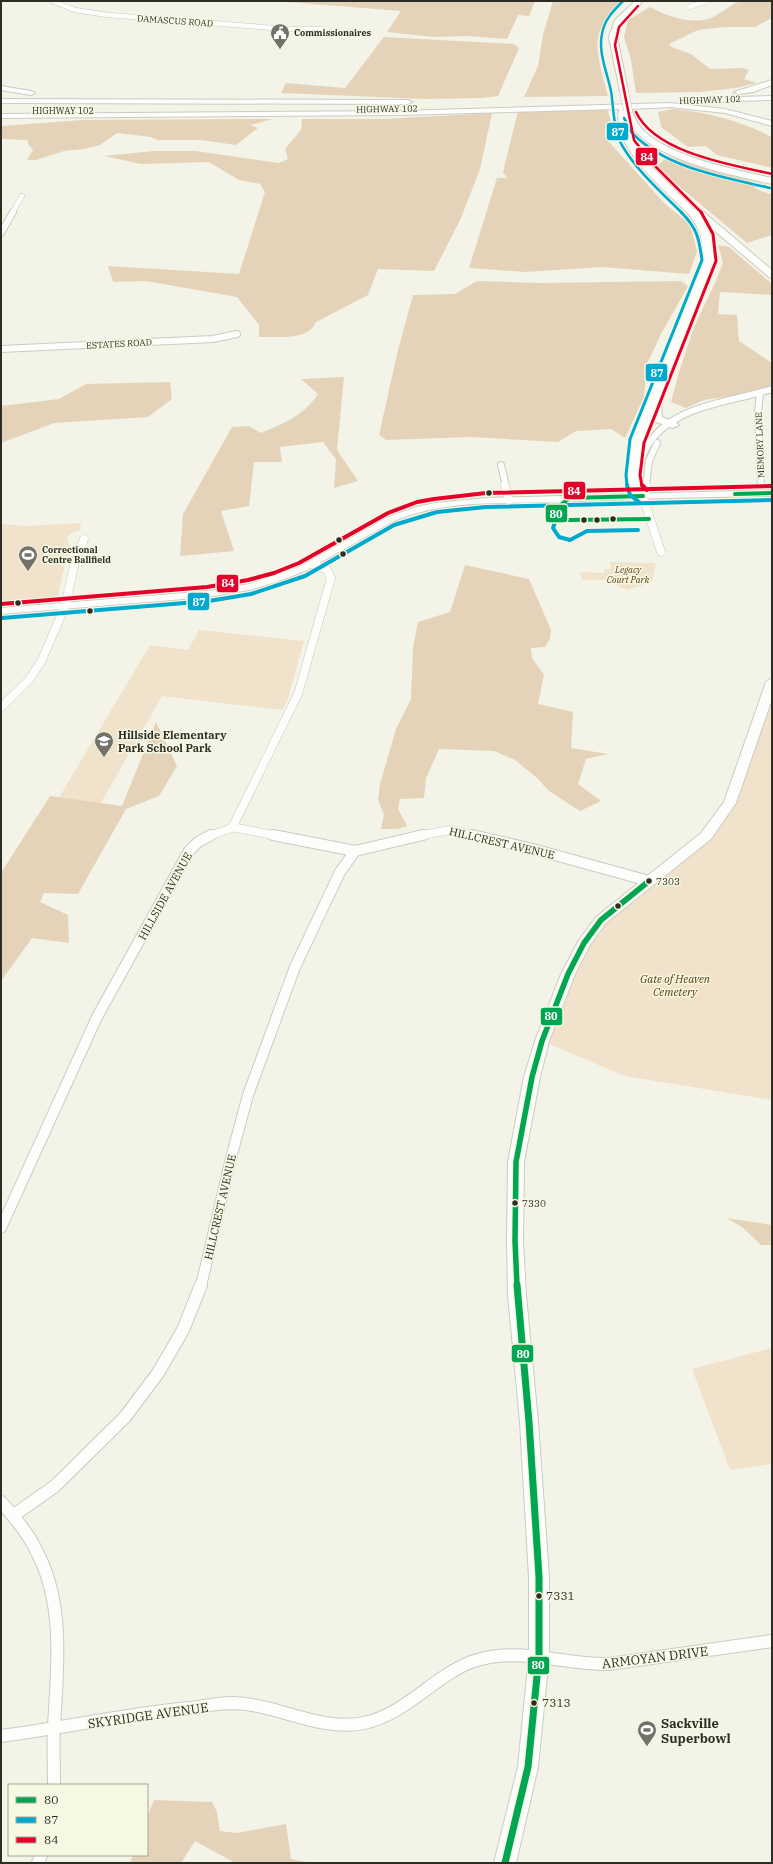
<svg xmlns="http://www.w3.org/2000/svg" width="773" height="1864" font-family="'IBM Plex Serif',serif">
<style>
.green{fill:#f1e2cb}
.forest{fill:#e5d3b9}
.lines{fill:none;stroke-linecap:round;stroke-linejoin:round}
.street-far4-casing{stroke:#cbcbc3;stroke-width:5.5}
.street-far3-casing{stroke:#cbcbc3;stroke-width:8}
.street-far2-casing{stroke:#cbcbc3;stroke-width:9}
.street-far1-casing{stroke:#cbcbc3;stroke-width:12}
.street-casing{stroke:#cbcbc3;stroke-width:14}
.secondary-casing{stroke:#cbcbc3;stroke-width:2}
.primary-casing{stroke:#cbcbc3;stroke-width:2}
.highway-casing{stroke:#cbcbc3;stroke-width:2}
.street-far4{stroke:#fdfdfc;stroke-width:4.5}
.street-far3{stroke:#fdfdfc;stroke-width:6}
.street-far2{stroke:#fdfdfc;stroke-width:8}
.street-far1{stroke:#fdfdfc;stroke-width:10}
.street{stroke:#fdfdfc;stroke-width:12}
.secondary{fill:#fdfdfc;fill-rule:evenodd}
.primary{fill:#fdfdfc;fill-rule:evenodd}
.highway{fill:#fdfdfc;fill-rule:evenodd}
.highway-bridge-casing{stroke:#cbcbc3;stroke-width:9;stroke-linecap:butt}
.highway-bridge{stroke:#fdfdfc;stroke-width:8}
.bus-1-far2-casing{stroke:#f7f8e3;stroke-width:6}
.bus-1-far1-casing{stroke:#f7f8e3;stroke-width:8}
.bus-1-casing{stroke:#f7f8e3;stroke-width:10}
.bus-2-far2-casing{stroke:#f7f8e3;stroke-width:4}
.bus-2-far1-casing{stroke:#f7f8e3;stroke-width:5}
.bus-2-casing{stroke:#f7f8e3;stroke-width:6}
.bus-3-far2-casing{stroke:#f7f8e3;stroke-width:4}
.bus-3-far1-casing{stroke:#f7f8e3;stroke-width:5}
.bus-3-casing{stroke:#f7f8e3;stroke-width:6}
.bus-1-far2{stroke:#00a651;stroke-width:4}
.bus-1-far1{stroke:#00a651;stroke-width:5.5}
.bus-1{stroke:#00a651;stroke-width:7}
.bus-2-far2{stroke:#00a9ce;stroke-width:2.5}
.bus-2-far1{stroke:#00a9ce;stroke-width:3}
.bus-2{stroke:#00a9ce;stroke-width:4}
.bus-3-far2{stroke:#e4002b;stroke-width:2.5}
.bus-3-far1{stroke:#e4002b;stroke-width:3}
.bus-3{stroke:#e4002b;stroke-width:4}
.bus-dot{fill:#2d2d25;stroke:#f7f8e3;stroke-width:1.5}
.labels{text-anchor:middle;stroke-width:3;stroke-linejoin:round;paint-order:stroke}
.far-street-label{font-size:9px;fill:#2d2d25;stroke:#f7f8e3}
.far-poi-label{font-size:9px;font-weight:bold;fill:#2d2d25;stroke:#f7f8e3;text-anchor:start}
.far-park-label{font-size:9px;font-style:italic;fill:#5a3a09;stroke:#f7f8e3}
.bus-label{font-size:10px;fill:#2d2d25;stroke:#f7f8e3;text-anchor:start}
.poi-label{font-size:11px;font-weight:bold;fill:#2d2d25;stroke:#f7f8e3;text-anchor:start}
.street-label{font-size:11px;fill:#2d2d25;stroke:#f7f8e3}
.park-label{font-size:11px;font-style:italic;fill:#5a3a09;stroke:#f7f8e3}
.near-bus-label{font-size:12px;fill:#2d2d25;stroke:#f7f8e3;text-anchor:start}
.near-street-label{font-size:13px;fill:#2d2d25;stroke:#f7f8e3}
.near-poi-label{font-size:13px;font-weight:bold;fill:#2d2d25;stroke:#f7f8e3;text-anchor:start}
.line-badge{stroke:#f7f8e3;stroke-width:1.5}
.badge-label{font-size:11px;text-anchor:middle;font-weight:bold;fill:#fff}
</style>
<rect width="100%" height="100%" fill="#f3f3e8"/>
<g class="green">
<polygon points="81,523 80,530 71,533 67,538 71,550 65,564 58,596 51,599 1,603 1,524 26,526"/>
<polygon points="610,562 656,563 652,582 627,590 606,580 582,580 580,572 604,573 604,569 611,569"/>
<polygon points="199,630 304,641 288,699 282,710 162,696 95,813 54,806 150,645 188,650"/>
<polygon points="772,682 772,1100 625,1076 542,1041 601,920 683,855 730,803"/>
<polygon points="772,1348 772,1464 730,1470 692,1369"/>
</g>
<g class="forest">
<polygon points="274,1 535,1 529,16 518,15 507,39 467,36 434,37 387,32 401,11"/>
<path d="M553,1H626C616,11 600,23 598,38C595,52 604,81 608,96L524,97L538,66L543,35Z"/>
<path d="M741,1H772V18L755,27H724L698,30L669,44L672,47L691,54L710,69L742,68L749,70L744,79L757,83L736,88L699,92L636,93L631,60L624,37L628,20L650,7C667,16 688,24 708,19C718,16 729,5 741,1Z"/>
<polygon points="384,37 514,44 519,48 498,96 482,98 426,99 281,93 286,83 345,88"/>
<polygon points="607,108 612,126 609,142 665,204 690,224 697,251 689,274 602,267 525,272 469,268 497,178 507,178 503,172 518,111"/>
<path d="M673,109C707,112 741,121 772,137V168L717,155L706,146L688,147L661,127L658,112Z"/>
<path d="M492,113L480,169L461,218L434,271L378,269L368,295L316,322C307,342 277,336 259,337V325L237,297L146,281L113,282L108,266L239,274L265,192L260,184L239,180L209,162L141,164L104,156L154,151H196L279,163L288,159L285,149L301,130L302,119H383Z"/>
<polygon points="273,119 250,125 258,128 236,145 200,140 158,140 151,137 117,133 100,145 84,149 64,151 36,160 27,160 33,150 28,144 28,140 1,139 1,126 83,120"/>
<polygon points="668,156 696,166 768,185 754,188 772,195 772,235 747,243 656,167"/>
<polygon points="718,245 729,247 772,284 772,295 720,292 718,314 737,315 739,341 772,363 772,386 750,393 704,400 686,408 671,402 680,369 694,327 715,283 723,263"/>
<polygon points="477,281 540,283 681,281 688,286 661,334 647,364 644,397 625,438 611,429 576,431 558,442 471,437 386,440 379,435 398,350 413,295 455,294"/>
<path d="M344,377L337,450L358,481L334,488L336,459L323,442L280,447L282,462H254L249,506L221,511L234,551L180,556L183,514L232,427L249,426L261,433C285,423 303,416 318,394L301,379Z"/>
<polygon points="170,382 172,399 148,417 54,423 1,443 1,406 59,399 86,384"/>
<polygon points="465,565 529,579 551,630 550,639 545,647 531,648 532,658 544,675 538,704 573,712 571,748 608,754 586,759 578,784 601,801 580,811 549,791 537,778 515,760 494,751 439,749 426,778 424,798 400,799 398,809 407,826 398,829 381,829 384,815 378,800 380,784 396,729 411,699 413,647 418,622 450,612"/>
<polygon points="156,722 177,766 159,796 126,809 78,894 44,893 40,902 68,915 69,943 32,938 1,981 1,873 50,796 122,806"/>
<polygon points="726,1218 772,1225 772,1245 761,1245 742,1227"/>
<polygon points="154,1800 212,1802 217,1812 220,1831 236,1833 286,1824 291,1859 312,1863 235,1863 195,1841 181,1863 130,1863 133,1855 147,1855 147,1818"/>
</g>
<g class="lines">
<defs>
<g id="street-far4">
<polyline points="52,1 75,10 108,15 287,29 322,29"/>
<polyline points="689,7 707,1"/>
<polyline points="12,213 22,196"/>
</g>
<g id="street-far3">
<polyline points="1,233 13,212"/>
<polyline points="1,349 213,339 237,334"/>
<polyline points="760,393 758,412 761,485"/>
<polyline points="501,465 506,486"/>
<path d="M638,474C640,466 642,457 645,450C668,405 729,403 772,389"/>
<polyline points="646,486 649,461 657,443"/>
</g>
<g id="street-far2">
<polyline points="505,485 509,500"/>
<polyline points="640,488 661,552"/>
<polyline points="643,496 646,493 646,485"/>
<polyline points="1,707 29,680 42,660 65,606 75,562 84,539"/>
<polyline points="232,827 278,836"/>
<polyline points="209,836 232,828 298,694 331,578 327,570 313,564"/>
<polyline points="417,836 450,830 476,836"/>
</g>
<g id="street-far1">
<polyline points="273,835 355,851 423,835"/>
<polyline points="472,835 533,849 649,881"/>
<polyline points="1,1228 97,1017 189,851 198,842 211,835"/>
<polyline points="201,1286 231,1158 248,1095 295,967 340,872 355,851"/>
</g>
<g id="street">
<path d="M1,1502C15,1518 29,1534 38,1554C65,1607 57,1670 54,1727C53,1746 54,1766 54,1785"/>
<polyline points="14,1515 55,1486 125,1417 158,1373 183,1330 201,1285"/>
<path d="M1,1736C64,1728 126,1714 189,1708C204,1706 219,1703 233,1703C277,1704 320,1732 364,1723C406,1714 433,1677 471,1662C516,1645 563,1665 609,1664L772,1641"/>
<polyline points="38,1863 41,1855"/>
</g>
<path id="secondary" d="M772,490V496C700,497 628,499 556,502C501,504 446,499 394,521L305,571L279,581L249,590L208,597L1,614V608L208,591L249,584L299,567L388,517L416,507L435,503L486,498Z"/>
<polygon id="primary" points="772,678 772,699 736,803 711,839 606,923 590,945 575,974 549,1041 540,1077 524,1162 523,1241 526,1295 538,1422 549,1577 549,1656 538,1767 516,1863 494,1863 518,1767 529,1656 529,1577 520,1422 508,1295 507,1241 508,1162 524,1077 535,1041 561,974 579,940 596,917 701,833 724,802 766,682"/>
<g id="highway">
<polygon points="635,1 643,1 621,23 617,37 628,91 624,93 620,91 609,37 615,20"/>
<polygon points="772,80 772,85 753,92 738,94 734,92"/>
<polygon points="1,86 31,91 35,93 31,95 1,90"/>
<polygon points="772,96 772,100 702,102 698,100 702,98"/>
<polygon points="1,99 408,100 412,102 408,104 1,103"/>
<path d="M670,103L725,109L772,121V126L725,113L670,107L631,109C635,117 637,125 645,132C674,158 734,169 772,178V184C730,174 650,161 627,120L634,142L643,158L694,209H700L772,270V278L769,277L703,221L711,236L714,261L660,398L661,400L662,417L677,423L679,425L673,428L653,421L651,419C642,442 637,464 641,489L649,496L643,500L639,499L629,490L627,475L631,441L704,261C703,246 702,233 693,220C689,213 682,208 676,202C654,180 612,144 619,109L398,115L1,118V114L398,111Z"/>
</g>
</defs>
<use href="#street-far4" class="street-far4-casing"/>
<use href="#street-far3" class="street-far3-casing"/>
<use href="#street-far2" class="street-far2-casing"/>
<use href="#street-far1" class="street-far1-casing"/>
<use href="#street" class="street-casing"/>
<use href="#secondary" class="secondary-casing"/>
<use href="#primary" class="primary-casing"/>
<use href="#highway" class="highway-casing"/>
<use href="#street-far4" class="street-far4"/>
<use href="#street-far3" class="street-far3"/>
<use href="#street-far2" class="street-far2"/>
<use href="#street-far1" class="street-far1"/>
<use href="#street" class="street"/>
<use href="#secondary" class="secondary"/>
<use href="#primary" class="primary"/>
<use href="#highway" class="highway"/>
<defs>
<polyline id="highway-bridge" points="624,91 628,110"/>
</defs>
<use href="#highway-bridge" class="highway-bridge-casing"/>
<use href="#highway-bridge" class="highway-bridge"/>
<defs>
<g id="bus-1-far2">
<polyline points="735,494 772,493"/>
<polyline points="643,496 570,498 559,506 556,514 563,519 569,520 649,519"/>
</g>
<polyline id="bus-1-far1" points="517,1286 515,1241 516,1162 532,1077 542,1041 568,974 584,943 601,920 649,881"/>
<polyline id="bus-1" points="505,1863 528,1767 539,1656 539,1577 529,1422 517,1285"/>
<g id="bus-2-far2">
<path d="M623,1C614,10 604,20 602,34C598,52 607,72 611,91C614,109 613,131 623,147C638,172 661,192 682,213"/>
<path d="M624,118C627,123 629,130 633,134C668,169 724,177 770,188"/>
</g>
<path id="bus-2-far1" d="M627,486L626,475L630,439L702,260C699,238 697,228 681,212"/>
<g id="bus-2">
<polyline points="627,485 630,495 639,502"/>
<polyline points="565,514 555,522 553,528 559,537 570,540 587,531 638,530"/>
<polyline points="2,618 209,601 251,594 305,576 394,525 437,512 486,507 772,500"/>
</g>
<g id="bus-3-far2">
<polyline points="638,6 619,27 615,45 634,140 651,162 702,213"/>
<path d="M636,112C655,153 732,165 772,174"/>
</g>
<polyline id="bus-3-far1" points="642,486 640,475 644,443 716,261 713,234 701,212"/>
<g id="bus-3">
<polyline points="642,485 647,490"/>
<polyline points="1,604 207,587 248,580 274,573 299,563 388,513 417,502 434,499 486,493 772,486"/>
</g>
</defs>
<use href="#bus-1-far2" class="bus-1-far2-casing"/>
<use href="#bus-1-far1" class="bus-1-far1-casing"/>
<use href="#bus-1" class="bus-1-casing"/>
<use href="#bus-2-far2" class="bus-2-far2-casing"/>
<use href="#bus-2-far1" class="bus-2-far1-casing"/>
<use href="#bus-2" class="bus-2-casing"/>
<use href="#bus-3-far2" class="bus-3-far2-casing"/>
<use href="#bus-3-far1" class="bus-3-far1-casing"/>
<use href="#bus-3" class="bus-3-casing"/>
<use href="#bus-1-far2" class="bus-1-far2"/>
<use href="#bus-1-far1" class="bus-1-far1"/>
<use href="#bus-1" class="bus-1"/>
<use href="#bus-2-far2" class="bus-2-far2"/>
<use href="#bus-2-far1" class="bus-2-far1"/>
<use href="#bus-2" class="bus-2"/>
<use href="#bus-3-far2" class="bus-3-far2"/>
<use href="#bus-3-far1" class="bus-3-far1"/>
<use href="#bus-3" class="bus-3"/>
</g>
<defs>
<symbol id="civic-pin" viewBox="-11 -11 22 30"><path d="M0 17L-7.5 6A9.5 9.5 0 1 1 7.5 6Z" fill="#727269" stroke="#f7f8e3"/><path d="M-.6-6.5H3V-4.5H.6V-3L4-1V1h2V6H-6V1h2V-1L-.6-3ZM-1.2 2.5V6h2.4V2.5Z" fill="#fff"/></symbol>
<symbol id="stadium-pin" viewBox="-11 -11 22 30"><path d="M0 17L-7.5 6A9.5 9.5 0 1 1 7.5 6Z" fill="#727269" stroke="#f7f8e3"/><path d="M0-5a6.5 5 0 1 0 0 10a6.5 5 0 1 0 0-10ZM-3.5-1.8h7v3.6h-7Z" fill="#fff"/></symbol>
<symbol id="school-pin" viewBox="-11 -11 22 30"><path d="M0 17L-7.5 6A9.5 9.5 0 1 1 7.5 6Z" fill="#727269" stroke="#f7f8e3"/><path d="M0-5L7-2L0 1L-7-2ZM-4 1L0 2.5L4 1V4Q0 6-4 4Z" fill="#fff"/></symbol>
</defs>
<g fill-rule="evenodd">
<use href="#civic-pin" x="269" y="22" width="22" height="30"/>
<use href="#stadium-pin" x="17" y="544" width="22" height="30"/>
<use href="#school-pin" x="93" y="730" width="22" height="30"/>
<use href="#stadium-pin" x="636" y="1719" width="22" height="30"/>
</g>
<g class="bus-dot">
<circle cx="489" cy="493" r="3.5"/>
<circle cx="613" cy="519" r="3.5"/>
<circle cx="584" cy="520" r="3.5"/>
<circle cx="597" cy="520" r="3.5"/>
<circle cx="339" cy="540" r="3.5"/>
<circle cx="343" cy="554" r="3.5"/>
<circle cx="18" cy="603" r="3.5"/>
<circle cx="90" cy="611" r="3.5"/>
<circle cx="649" cy="881" r="3.5"/>
<circle cx="618" cy="906" r="3.5"/>
<circle cx="515" cy="1203" r="3.5"/>
<circle cx="539" cy="1596" r="3.5"/>
<circle cx="534" cy="1703" r="3.5"/>
</g>
<g class="labels">
<g class="far-street-label">
<text transform="translate(175 21) rotate(4)" y="3">DAMASCUS ROAD</text>
<text transform="translate(710 100) rotate(-2)" y="3">HIGHWAY 102</text>
<text transform="translate(387 109) rotate(-1)" y="3">HIGHWAY 102</text>
<text x="63" y="114">HIGHWAY 102</text>
<text transform="translate(119 344) rotate(-3)" y="3">ESTATES ROAD</text>
<text transform="translate(760 445) rotate(-92)" y="3">MEMORY LANE</text>
</g>
<g class="far-poi-label">
<text x="294" y="36">Commissionaires</text>
<text x="42" y="553">Correctional<tspan x="42" dy="10">Centre Ballfield</tspan></text>
</g>
<g class="far-park-label">
<text x="628" y="573">Legacy<tspan x="628" dy="10">Court Park</tspan></text>
</g>
<g class="bus-label">
<text x="656" y="885">7303</text>
<text x="522" y="1207">7330</text>
</g>
<g class="poi-label">
<text x="118" y="739">Hillside Elementary<tspan x="118" dy="13">Park School Park</tspan></text>
</g>
<g class="street-label">
<text transform="translate(502 843) rotate(13)" y="4">HILLCREST AVENUE</text>
<text transform="translate(165 896) rotate(-61)" y="4">HILLSIDE AVENUE</text>
<text transform="translate(220 1207) rotate(-77)" y="4">HILLCREST AVENUE</text>
</g>
<g class="park-label">
<text x="675" y="983">Gate of Heaven<tspan x="675" dy="13">Cemetery</tspan></text>
</g>
<g class="near-bus-label">
<text x="546" y="1600">7331</text>
<text x="542" y="1707">7313</text>
</g>
<g class="near-street-label">
<text transform="translate(655 1657) rotate(-7)" y="5">ARMOYAN DRIVE</text>
<text transform="translate(148 1715) rotate(-8)" y="5">SKYRIDGE AVENUE</text>
</g>
<g class="near-poi-label">
<text x="661" y="1728">Sackville<tspan x="661" dy="15">Superbowl</tspan></text>
</g>
</g>
<g class="line-badge">
<rect x="606" y="122" width="23" height="19" rx="4" fill="#00a9ce"/>
<rect x="635" y="147" width="23" height="19" rx="4" fill="#e4002b"/>
<rect x="645" y="363" width="23" height="19" rx="4" fill="#00a9ce"/>
<rect x="563" y="481" width="23" height="19" rx="4" fill="#e4002b"/>
<rect x="545" y="504" width="23" height="19" rx="4" fill="#00a651"/>
<rect x="216" y="574" width="23" height="19" rx="4" fill="#e4002b"/>
<rect x="187" y="592" width="23" height="19" rx="4" fill="#00a9ce"/>
<rect x="540" y="1007" width="23" height="19" rx="4" fill="#00a651"/>
<rect x="511" y="1344" width="23" height="19" rx="4" fill="#00a651"/>
<rect x="527" y="1656" width="23" height="19" rx="4" fill="#00a651"/>
</g>
<g class="badge-label">
<text x="618" y="136">87</text>
<text x="647" y="161">84</text>
<text x="657" y="377">87</text>
<text x="574" y="495">84</text>
<text x="556" y="518">80</text>
<text x="228" y="587">84</text>
<text x="199" y="606">87</text>
<text x="551" y="1020">80</text>
<text x="523" y="1358">80</text>
<text x="538" y="1669">80</text>
</g>
<rect width="773" height="1864" fill="none" stroke="#2d2d25" stroke-width="4"/>
<rect x="8" y="1784" width="140" height="72" fill="#f7f8e3" stroke="#a6a797"/>
<rect x="16" y="1797" width="20" height="6" fill="#00a651" stroke="#a6a797"/>
<text x="44" y="1804" font-size="12" fill="#2d2d25">80</text>
<rect x="16" y="1817" width="20" height="6" fill="#00a9ce" stroke="#a6a797"/>
<text x="44" y="1824" font-size="12" fill="#2d2d25">87</text>
<rect x="16" y="1837" width="20" height="6" fill="#e4002b" stroke="#a6a797"/>
<text x="44" y="1844" font-size="12" fill="#2d2d25">84</text>
</svg>
